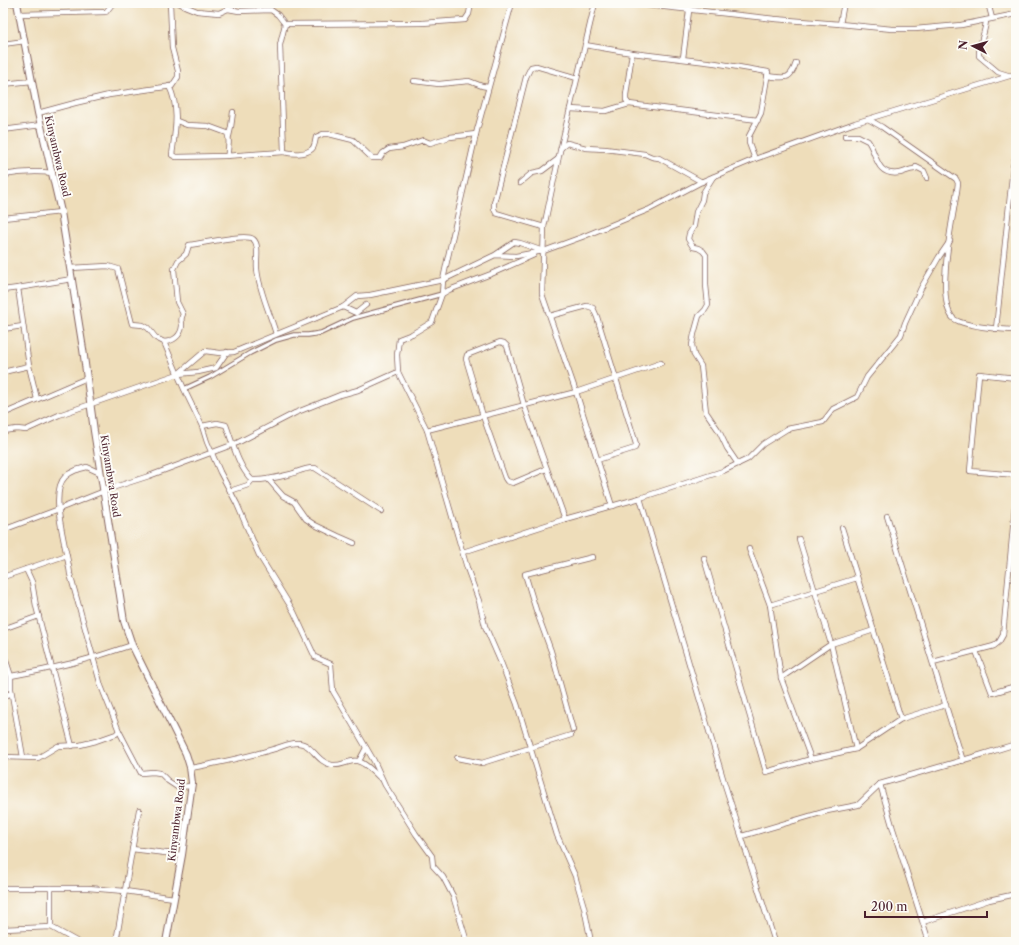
<svg xmlns="http://www.w3.org/2000/svg" width="1019" height="945" font-family="'Libre Caslon Text',serif">
<style>
.lines{fill:none;stroke-linecap:round;stroke-linejoin:round}
.pedestrian-casing{stroke:#83625d;stroke-width:5.5}
.minor-casing{stroke:#83625d;stroke-width:6}
.tertiary-casing{stroke:#83625d;stroke-width:8}
.pedestrian{stroke:#fff;stroke-width:3.5}
.minor{stroke:#fff;stroke-width:4.5}
.tertiary{stroke:#fff;stroke-width:6}
.labels{text-anchor:middle;stroke-width:4;stroke-linejoin:round;paint-order:stroke}
.street-label{font-size:10px;fill:#4a1f2b;stroke:#fdfcf7}
</style>
<rect width="100%" height="100%" fill="#fdfcf7"/>
<filter id="ink" filterUnits="userSpaceOnUse"><feTurbulence type="fractalNoise" baseFrequency=".025" numOctaves="2"/><feDisplacementMap in="SourceGraphic" scale="8" xChannelSelector="R" yChannelSelector="G"/><feConvolveMatrix kernelMatrix="1 2 1 2 8 2 1 2 1" color-interpolation-filters="sRGB"/></filter>
<filter id="wash" filterUnits="userSpaceOnUse"><feTurbulence type="fractalNoise" baseFrequency=".012" numOctaves="4" result="noise"/><feDisplacementMap in="SourceGraphic" scale="16" xChannelSelector="R" yChannelSelector="G"/><feGaussianBlur stdDeviation="0.9" result="paint"/><feColorMatrix in="noise" values="0 0 0 0 0 0 0 0 0 0 0 0 0 0 0 0 0 1.4 0 .05"/><feComposite in="paint" operator="in"/></filter>
<g filter="url(#wash)">
<rect width="100%" height="100%" fill="#eeddba"/>
</g>
<g filter="url(#ink)">
<g class="lines">
<defs>
<polyline id="pedestrian" points="184,389 210,377 250,353 276,340 294,335 308,335 321,333 353,318 442,294"/>
<g id="minor">
<polyline points="512,3 477,130 447,261 443,280 442,294 432,322 412,334 399,339 397,355 398,372 427,430 467,568 479,601 485,626 502,665 517,704 557,835 575,876 584,907 591,942"/>
<polyline points="595,3 560,151 544,227 542,294 576,392 612,506"/>
<polyline points="636,3 646,5 775,19 840,24 892,29 915,29 961,25 1016,14"/>
<polyline points="988,3 992,18"/>
<polyline points="3,5 13,3"/>
<polyline points="19,14 106,12 113,3"/>
<path d="M986,20C986,31 978,46 979,56L998,72L1011,76"/>
<polyline points="285,24 422,23 465,20 469,14 471,3"/>
<polyline points="840,24 844,3"/>
<polyline points="3,44 25,41"/>
<polyline points="585,45 632,53 715,63 768,72 761,113 749,136 749,143 755,159"/>
<polyline points="632,53 626,95 626,100 629,104 758,120"/>
<polyline points="683,58 690,3"/>
<path d="M767,76C785,78 790,81 796,63"/>
<polyline points="414,81 439,84 469,81 482,86 488,87"/>
<polyline points="3,84 32,81"/>
<path d="M169,86C180,108 175,132 172,155L176,157L225,156L284,152L280,45L285,24L278,15L271,10L239,11L228,9L219,13L197,11L187,7L179,3"/>
<polyline points="570,109 605,111 629,104"/>
<polyline points="38,113 75,103 109,95 172,86 178,77 178,71 172,48 170,3"/>
<path d="M868,119L882,127L956,179L958,183L957,191C953,217 935,299 953,318C961,326 1004,330 1016,330"/>
<path d="M177,121L187,125L208,126L227,133C231,141 227,148 228,156"/>
<polyline points="3,130 41,125"/>
<polyline points="229,136 231,127 233,112"/>
<path d="M845,136H858L868,141C877,153 875,177 900,173C905,172 909,169 915,169L916,167L924,171L927,178"/>
<polyline points="561,148 567,143 586,148 605,149 645,154 652,157 659,158 702,182"/>
<path d="M284,152C292,154 305,155 312,149C315,146 315,141 316,137L323,134H329L353,140L372,158H380L383,153L389,149L403,147L423,140L430,143L450,137L476,134"/>
<path d="M3,175C20,172 35,171 53,173"/>
<polyline points="713,177 703,193 702,200 696,212 694,226 689,234 688,239 693,247 698,248 703,251 706,255 706,285 708,305 705,310 699,316 694,334 692,345 694,355 701,366 706,412 719,431 727,448 738,464"/>
<polyline points="520,183 532,173 542,171 558,159"/>
<polyline points="3,218 61,212"/>
<polyline points="544,227 496,213 494,209 494,203 526,77 531,67 536,66 577,78"/>
<polyline points="541,252 582,237 650,209 703,181 755,159 855,123 1016,74"/>
<polyline points="70,268 108,266 118,269 132,324 143,325 148,328 156,338 164,342 184,389 202,426 207,442 220,472 237,504 259,555 294,612 315,657 331,664 333,691 374,761 385,785 416,834 432,856 433,866 443,877 453,896 467,942"/>
<polyline points="18,288 72,279"/>
<polyline points="3,290 18,288 29,366"/>
<polyline points="442,294 449,290 491,274 534,255"/>
<polyline points="343,307 356,313 366,305"/>
<polyline points="550,316 587,306 593,308 597,317 636,444 635,448 597,460"/>
<polyline points="3,329 23,326"/>
<polyline points="996,329 1013,167 1016,154"/>
<path d="M164,342C173,341 181,336 182,326C182,320 180,320 183,314L177,302L174,269L178,261L186,254L189,245C200,244 246,233 253,239C260,244 256,260 257,269C259,291 270,313 276,334"/>
<polyline points="3,372 29,366 37,399"/>
<polyline points="178,374 198,372 216,368 227,352"/>
<polyline points="1016,378 979,374 970,471 1016,475"/>
<polyline points="3,414 87,378"/>
<path d="M202,426L217,423L226,425C233,444 238,466 252,480C264,481 279,477 291,474C300,471 306,467 315,468L381,511"/>
<polyline points="427,430 576,392 661,363"/>
<polyline points="3,431 17,429 26,430 59,415 178,374 205,351 220,353 234,352 343,307 357,296 370,295 443,280 495,255 514,242 520,243 543,251 516,256 495,255"/>
<polyline points="546,469 513,483 507,481 505,478 483,416 466,359 467,355 500,342 504,343 507,346 524,405 565,519"/>
<path d="M100,473L87,467C79,469 71,471 65,477C48,493 68,552 70,574L101,686L119,731L141,773L153,772L160,773L168,781L177,787L192,786"/>
<polyline points="268,479 283,496 294,502 306,519 315,525 338,536 354,543"/>
<polyline points="230,491 248,485 252,480"/>
<polyline points="640,498 725,785 775,942"/>
<polyline points="887,516 963,761"/>
<polyline points="842,528 901,719"/>
<polyline points="3,530 59,509 112,488 149,476 237,443 295,413 340,395 358,390 398,372"/>
<polyline points="799,539 831,644 856,749"/>
<polyline points="749,549 770,605 781,678 811,759"/>
<polyline points="463,552 565,519 640,498 723,471 748,459 763,444 787,429 823,422 833,409 857,397 867,377 901,335 905,323 921,288 939,257 950,241"/>
<polyline points="704,558 766,772 811,759 856,749 901,719 946,705"/>
<polyline points="26,569 32,582 36,606 72,746"/>
<polyline points="3,577 67,555"/>
<polyline points="770,605 857,578"/>
<polyline points="3,629 39,616"/>
<polyline points="976,651 992,693 1016,686"/>
<polyline points="3,652 11,676 11,689 23,757"/>
<polyline points="933,662 994,646 999,642 1003,635 1016,495"/>
<path d="M11,676C53,669 92,659 132,645"/>
<polyline points="781,678 831,644 874,630"/>
<polyline points="3,696 10,694"/>
<polyline points="573,730 551,651 536,610 525,574 593,557"/>
<polyline points="3,757 38,758 58,746 80,745 96,741 116,734 119,731"/>
<polyline points="457,758 482,763 571,735"/>
<polyline points="359,761 366,748"/>
<path d="M191,768C218,763 247,757 274,749C282,747 290,742 298,743C312,743 316,762 332,765C341,766 345,762 353,761C362,759 374,772 380,778"/>
<polyline points="880,784 893,829 929,942"/>
<polyline points="742,836 827,811 858,805 880,784 977,756 1016,744"/>
<polyline points="132,849 182,855"/>
<polyline points="3,888 88,888 125,891 174,898"/>
<polyline points="923,922 989,900 1016,894"/>
<polyline points="51,927 51,888"/>
<polyline points="3,929 51,927 78,942"/>
<polyline points="116,942 139,810"/>
</g>
<polyline id="tertiary" points="17,3 38,113 61,212 83,349 94,431 124,621 132,645 186,754 190,767 192,783 182,855 166,942"/>
</defs>
<use href="#pedestrian" class="pedestrian-casing"/>
<use href="#minor" class="minor-casing"/>
<use href="#tertiary" class="tertiary-casing"/>
<use href="#pedestrian" class="pedestrian"/>
<use href="#minor" class="minor"/>
<use href="#tertiary" class="tertiary"/>
</g>
</g>
<g class="labels">
<g class="street-label">
<text transform="translate(58 156) rotate(77)" y="4">Kinyambwa Road</text>
<text transform="translate(111 476) rotate(81)" y="4">Kinyambwa Road</text>
<text transform="translate(176 820) rotate(-83)" y="4">Kinyambwa Road</text>
</g>
</g>
<rect width="1019" height="945" fill="none" stroke="#fdfcf7" stroke-width="16"/>
<g transform="translate(973 46) rotate(276)" stroke="#fdfcf7" stroke-width="3" paint-order="stroke">
<path d="M0-3L7 15L0 10L-7 15Z" fill="#4a1f2b"/>
<text y="-6" font-size="11" font-weight="bold" text-anchor="middle" fill="#4a1f2b">N</text>
</g>
<path d="M865 911v6h122v-6" fill="none" stroke="#4a1f2b" stroke-width="2"/>
<text x="871" y="911" font-size="12" fill="#4a1f2b" stroke="#fdfcf7" stroke-width="3" paint-order="stroke">200 m</text>
</svg>
